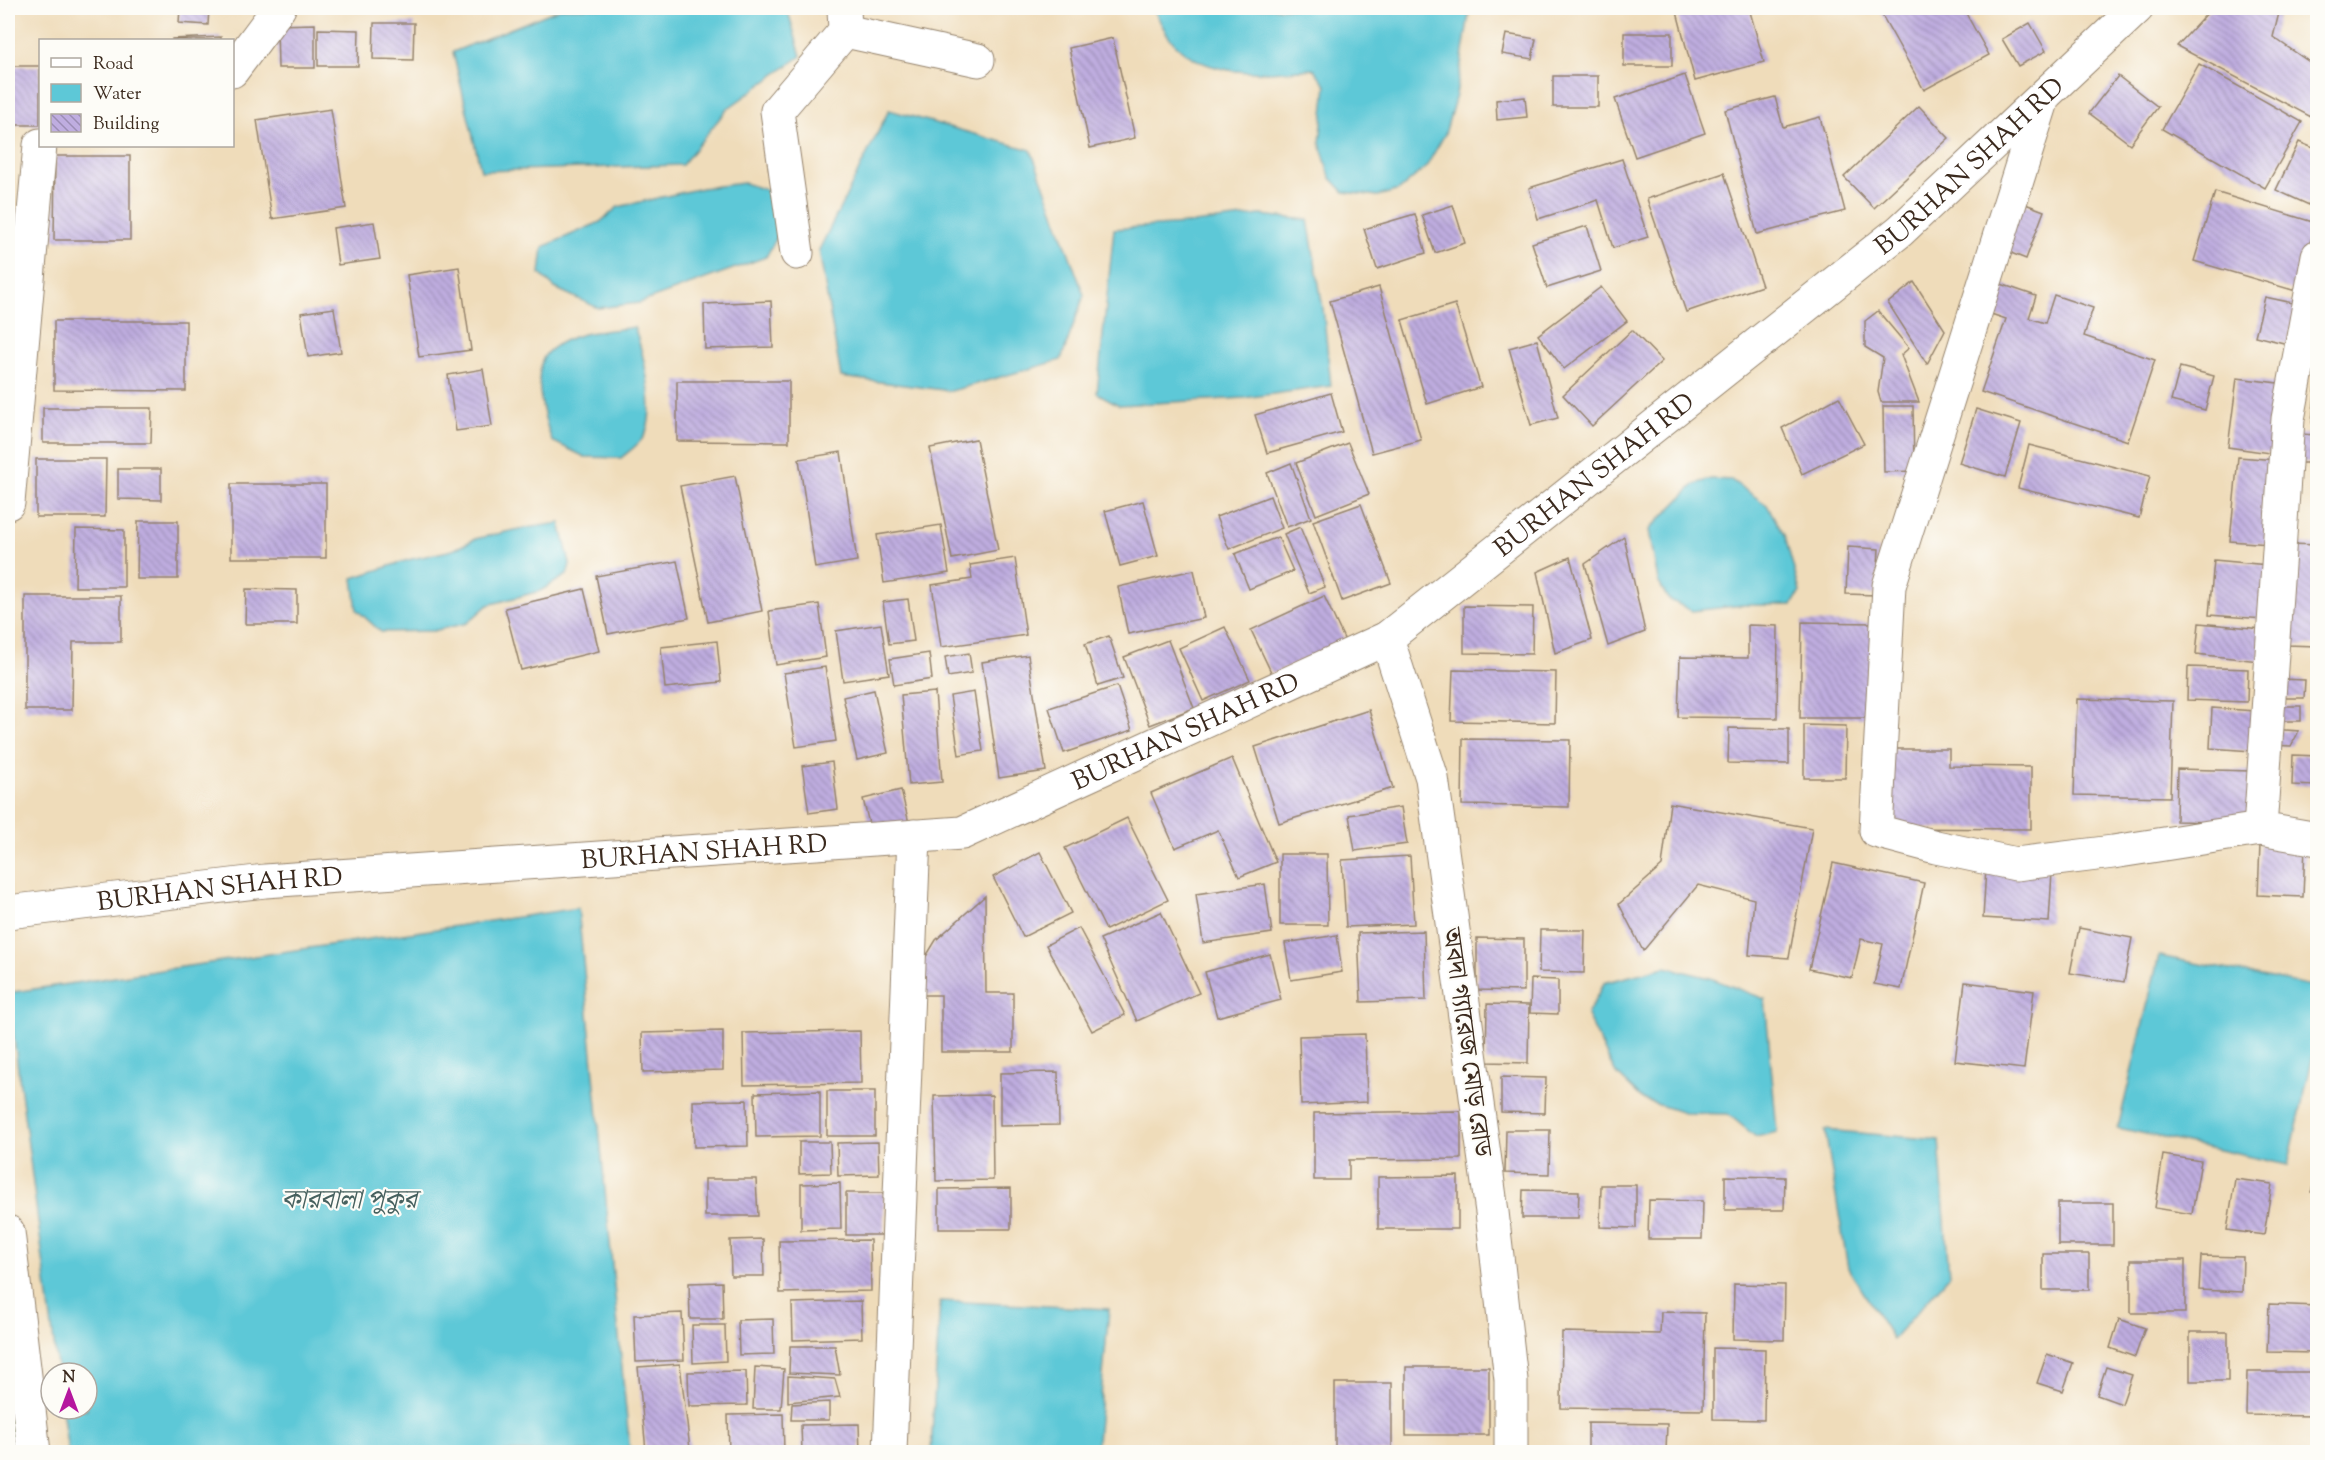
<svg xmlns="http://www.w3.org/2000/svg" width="2325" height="1460" font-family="'Sorts Mill Goudy','Noto Serif Bengali',serif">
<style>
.cemetery{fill:url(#cemetery-stones);stroke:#608562;stroke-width:1.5}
.water{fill:#5dc8d7;stroke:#4c797a;stroke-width:1.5}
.building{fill:url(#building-back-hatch)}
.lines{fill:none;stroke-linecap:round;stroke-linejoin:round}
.street-casing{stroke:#95836c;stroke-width:35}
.street{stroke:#fff;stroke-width:33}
.labels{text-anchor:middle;stroke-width:4.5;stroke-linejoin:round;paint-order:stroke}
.street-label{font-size:26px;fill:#3b2a1e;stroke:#fdfcf7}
.water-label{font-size:27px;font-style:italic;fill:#47615f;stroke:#fdfcf7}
</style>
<defs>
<pattern id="cemetery-stones" width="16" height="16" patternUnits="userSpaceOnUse" patternTransform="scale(1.5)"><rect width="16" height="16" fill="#86e0a6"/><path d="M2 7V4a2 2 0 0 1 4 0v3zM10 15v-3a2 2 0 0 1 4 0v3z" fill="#75c08e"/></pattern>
<pattern id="building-back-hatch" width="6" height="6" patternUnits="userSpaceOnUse" patternTransform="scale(1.5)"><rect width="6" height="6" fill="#bfade0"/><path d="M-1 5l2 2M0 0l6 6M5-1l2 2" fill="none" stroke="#9c8db5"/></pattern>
</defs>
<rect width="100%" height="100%" fill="#fdfcf7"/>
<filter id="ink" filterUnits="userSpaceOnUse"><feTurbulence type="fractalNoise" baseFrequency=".0167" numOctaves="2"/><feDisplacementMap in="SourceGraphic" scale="12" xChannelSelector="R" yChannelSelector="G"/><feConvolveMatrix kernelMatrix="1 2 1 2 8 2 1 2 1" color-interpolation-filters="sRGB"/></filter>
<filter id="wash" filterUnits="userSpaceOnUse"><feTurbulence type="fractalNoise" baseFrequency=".008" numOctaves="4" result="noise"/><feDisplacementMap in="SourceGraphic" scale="24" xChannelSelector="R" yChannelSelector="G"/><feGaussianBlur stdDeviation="1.35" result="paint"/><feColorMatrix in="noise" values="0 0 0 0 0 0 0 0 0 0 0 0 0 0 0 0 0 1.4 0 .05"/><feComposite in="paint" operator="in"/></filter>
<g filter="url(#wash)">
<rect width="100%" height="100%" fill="#efdcba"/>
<polygon class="cemetery" points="8,1375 17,1452 8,1452"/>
<g class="water">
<polygon points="562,8 787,8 801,56 727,109 682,165 481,171 453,52"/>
<path d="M1153,8H1470L1456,95L1445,134L1426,167L1399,190L1378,196L1344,192L1330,177L1320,143L1326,85L1314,69C1268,72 1212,81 1175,44C1166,35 1159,19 1153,8Z"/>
<polygon points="889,110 1031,150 1084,295 1061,360 951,391 841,377 819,250"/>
<polygon points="744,183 779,194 785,223 766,257 639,303 598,308 555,288 540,274 543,247 600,222 618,207 702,188"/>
<polygon points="1260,215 1308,220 1323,308 1331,386 1244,398 1119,405 1097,393 1114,229 1186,224"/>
<path d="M634,327C643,351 658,412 644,436C640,444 628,452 621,458L585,457L552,441C545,421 531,373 546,354C550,349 562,341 569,339C589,330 613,331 634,327Z"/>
<polygon points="1711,479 1731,480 1767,505 1785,537 1800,592 1792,605 1743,605 1692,611 1668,599 1658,581 1649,530 1695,484"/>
<polygon points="560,523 570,564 567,575 540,591 488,605 467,623 433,631 381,632 357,610 353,578 408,560 453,550 475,539 519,529"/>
<polygon points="578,908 630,1452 68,1452 62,1409 87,1409 87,1373 58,1373 8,993"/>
<polygon points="2159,956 2317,987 2317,1038 2288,1165 2118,1128"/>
<polygon points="1665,967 1710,978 1765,999 1777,1132 1756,1137 1728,1114 1684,1113 1644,1100 1615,1072 1587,1015 1604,983"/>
<polygon points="1825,1130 1939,1140 1949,1276 1893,1339 1848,1268"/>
<polygon points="940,1301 1109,1309 1096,1452 931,1452"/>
</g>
<g id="blocks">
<g class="building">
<polygon points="180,8 209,8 208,25 179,23"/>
<polygon points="1693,8 1749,8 1764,62 1695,81 1677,12"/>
<polygon points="1878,8 1963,8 1989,55 1924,90"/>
<polygon points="2212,8 2280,9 2273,37 2318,68 2318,111 2313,118 2177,46"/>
<polygon points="374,23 414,23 413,60 373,59"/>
<polygon points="2030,23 2046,51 2018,66 2002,39"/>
<polygon points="315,24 315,68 278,68 277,25"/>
<polygon points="318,29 359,30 358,66 318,66"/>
<rect x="1624" y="33" width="48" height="33"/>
<polygon points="1506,34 1536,39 1532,59 1502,54"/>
<polygon points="221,37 221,40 172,40 172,39"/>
<polygon points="1113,38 1135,138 1090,148 1069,48"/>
<polygon points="2199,64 2302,122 2265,188 2162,129"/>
<rect x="8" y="66" width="32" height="59"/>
<polygon points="1685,75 1705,133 1635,157 1615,99"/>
<rect x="1553" y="76" width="45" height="31"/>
<polygon points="2118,76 2158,107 2130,144 2089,113"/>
<polygon points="1525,97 1527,117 1497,120 1496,100"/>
<polygon points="1775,97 1783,127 1820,117 1845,211 1757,234 1725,110"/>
<polygon points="1919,106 1949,138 1874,208 1844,177"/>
<polygon points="331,109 346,208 272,219 257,120"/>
<polygon points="2299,142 2318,150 2318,186 2309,205 2276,190"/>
<polygon points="55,156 130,156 130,240 54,240"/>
<polygon points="1622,159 1648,237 1613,248 1598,200 1538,219 1529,188"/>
<polygon points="1724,173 1762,286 1686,312 1647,199"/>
<polygon points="2215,192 2316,223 2296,291 2194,261"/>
<polygon points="2020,202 2044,211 2026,259 2001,249"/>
<polygon points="1453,205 1465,243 1435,253 1422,215"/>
<polygon points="1415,214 1426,253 1377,269 1364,229"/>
<polygon points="374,222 380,259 338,265 333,228"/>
<polygon points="1587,226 1601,271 1547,288 1532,243"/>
<polygon points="459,267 471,350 419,357 407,275"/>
<polygon points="1914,282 1945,330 1927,364 1888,303"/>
<polygon points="1998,283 2036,296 2029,318 2045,323 2054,295 2093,308 2084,336 2155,360 2128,441 1981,392 2006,319 1988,313"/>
<polygon points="1379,287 1421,440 1372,453 1330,301"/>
<polygon points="1601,287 1627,321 1564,369 1538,335"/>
<polygon points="2265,297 2298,304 2288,344 2255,336"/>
<polygon points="771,301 773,347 705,349 704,304"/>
<polygon points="1455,304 1481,387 1427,404 1402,320"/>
<polygon points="334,308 341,352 308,357 301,313"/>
<polygon points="1878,311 1909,348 1901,355 1919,402 1881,402 1878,392 1883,358 1865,347 1865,321"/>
<polygon points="54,321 186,321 186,391 54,390"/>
<polygon points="1632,330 1662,361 1592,426 1563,395"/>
<polygon points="1537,340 1558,418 1531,425 1509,348"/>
<polygon points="2180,367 2214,376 2205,410 2171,401"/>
<polygon points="483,369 492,426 456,431 448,375"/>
<polygon points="2237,378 2286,384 2276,454 2228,447"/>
<polygon points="677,381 789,381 789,442 677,441"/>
<polygon points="2316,383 2318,383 2318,424 2312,423"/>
<polygon points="1331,393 1342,432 1267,453 1255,415"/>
<polygon points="1839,397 1864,444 1802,474 1782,428"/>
<polygon points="1883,406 1913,406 1914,471 1884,472"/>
<polygon points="43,408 152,408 151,443 43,443"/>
<polygon points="1976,409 2021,423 2005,477 1959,463"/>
<polygon points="2298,434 2318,435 2318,463 2297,463"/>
<polygon points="976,439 998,550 952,559 930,448"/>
<polygon points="1348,443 1369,494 1316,515 1296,463"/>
<polygon points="2029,445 2150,476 2139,518 2018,488"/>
<polygon points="841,452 857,561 815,568 799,459"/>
<polygon points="2238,457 2277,460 2269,544 2230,541"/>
<polygon points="36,459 106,459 105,517 36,517"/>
<polygon points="1291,463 1311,518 1287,527 1267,473"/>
<polygon points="118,469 161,469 161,500 118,499"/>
<polygon points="735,476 762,611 708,622 680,486"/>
<rect x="231" y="484" width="95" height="74"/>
<polygon points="1270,496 1282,528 1229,549 1216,517"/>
<polygon points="1143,501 1158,556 1120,566 1105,511"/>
<polygon points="1361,504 1391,583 1342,601 1313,521"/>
<polygon points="138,521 178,521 178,579 137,579"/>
<polygon points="941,525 949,573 884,583 877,535"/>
<polygon points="1300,527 1325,587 1309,593 1284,534"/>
<polygon points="76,529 124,530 124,587 75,587"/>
<polygon points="1278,537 1293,571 1249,589 1235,554"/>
<polygon points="1624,537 1645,632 1608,646 1585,564"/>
<polygon points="2289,544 2318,545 2318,646 2286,645"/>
<polygon points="1848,547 1879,549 1876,595 1846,594"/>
<polygon points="1570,557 1592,640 1555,653 1537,572"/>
<polygon points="1015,558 1026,635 941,647 932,585 972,579 970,565"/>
<polygon points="2214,560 2268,565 2264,619 2209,615"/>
<polygon points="677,561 689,618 608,634 596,576"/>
<polygon points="1194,570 1204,618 1128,634 1118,587"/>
<polygon points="246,589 297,590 297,624 245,624"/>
<polygon points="584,589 599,651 521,670 505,608"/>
<polygon points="25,596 121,596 121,642 73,642 72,710 25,710"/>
<polygon points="1324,596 1345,641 1272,674 1251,630"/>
<polygon points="908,599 914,641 889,644 883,602"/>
<polygon points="819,604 826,657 776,665 769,611"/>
<polygon points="1464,606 1533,607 1532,654 1464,653"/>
<polygon points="1802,622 1874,623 1873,718 1800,718"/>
<polygon points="2199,623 2262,629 2259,661 2196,654"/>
<polygon points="881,624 889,674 843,681 836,631"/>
<polygon points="1748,625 1778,626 1777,718 1678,717 1680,657 1748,658"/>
<polygon points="1225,627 1250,680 1203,701 1179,648"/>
<polygon points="1109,636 1123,678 1098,686 1085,644"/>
<polygon points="1168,640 1194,708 1150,725 1124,657"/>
<polygon points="717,641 721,682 665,688 661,647"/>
<polygon points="929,653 932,679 894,685 890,659"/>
<polygon points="969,653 972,673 948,677 945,657"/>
<polygon points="1028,655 1046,771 999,778 982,662"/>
<polygon points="825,667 836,741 796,747 784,673"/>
<polygon points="2188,667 2248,669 2247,702 2187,700"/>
<polygon points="1453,670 1556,672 1555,723 1451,721"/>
<polygon points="2276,679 2305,680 2304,698 2275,698"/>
<polygon points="1117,686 1132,730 1064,753 1049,708"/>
<polygon points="874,690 888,753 857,760 843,697"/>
<polygon points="935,692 942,782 909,785 901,695"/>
<polygon points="974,692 983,751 959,755 950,696"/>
<polygon points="2077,699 2173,701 2170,797 2074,795"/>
<rect x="2275" y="706" width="26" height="15"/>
<polygon points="2212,708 2255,711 2252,751 2210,748"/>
<polygon points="1369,710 1393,788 1279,823 1255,747"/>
<polygon points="1804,725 1846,726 1845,778 1804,778"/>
<polygon points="1729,728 1789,729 1789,764 1728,763"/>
<polygon points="2271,729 2299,731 2291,746 2271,745"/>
<polygon points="1463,739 1570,740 1569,807 1462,805"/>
<polygon points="1888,749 1949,749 1949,766 2031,767 2031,829 1886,828"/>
<polygon points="2293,755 2318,756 2318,786 2292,785"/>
<polygon points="1232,758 1276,862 1239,877 1218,830 1175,848 1151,793"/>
<polygon points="832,762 838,809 809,813 802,766"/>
<polygon points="2177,769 2251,771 2250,823 2176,821"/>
<polygon points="901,790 909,823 871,832 863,799"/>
<polygon points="1670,803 1812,828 1789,958 1749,955 1754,899 1698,885 1643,951 1619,904 1662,866"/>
<polygon points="1401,807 1407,844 1355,851 1349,815"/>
<polygon points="1127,818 1168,900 1106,930 1065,848"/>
<polygon points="2260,844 2305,846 2303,897 2258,895"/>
<polygon points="1040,852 1071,913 1023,937 993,877"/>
<polygon points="1280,854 1327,854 1328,925 1280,925"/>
<polygon points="1410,856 1414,924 1346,927 1342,860"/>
<polygon points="1833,863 1924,883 1901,989 1874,984 1883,944 1861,939 1852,978 1809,969"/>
<polygon points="1986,868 2052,872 2049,922 1983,918"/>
<polygon points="1265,884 1272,933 1203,943 1196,894"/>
<polygon points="985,896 986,993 1013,993 1013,1052 941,1052 941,995 916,995 919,968 936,940"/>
<polygon points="1161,912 1199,993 1137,1021 1100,939"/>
<polygon points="1079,928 1125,1015 1092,1031 1046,945"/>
<polygon points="2079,928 2132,938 2124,982 2070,973"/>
<polygon points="1540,930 1585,930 1584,973 1539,972"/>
<polygon points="1424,931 1426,1000 1361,1002 1358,933"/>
<polygon points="1337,935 1342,972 1291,980 1285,943"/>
<polygon points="1477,938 1524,939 1524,991 1477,990"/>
<polygon points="1270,954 1281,1000 1217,1017 1205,972"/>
<polygon points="1531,979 1558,980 1558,1014 1530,1013"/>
<polygon points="1965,982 2034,991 2024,1069 1955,1061"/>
<polygon points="1487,1004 1529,1005 1528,1063 1486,1062"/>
<polygon points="723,1031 723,1070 643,1072 642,1033"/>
<polygon points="860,1031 861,1083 744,1085 743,1033"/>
<polygon points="1365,1034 1367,1102 1301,1105 1299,1036"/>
<polygon points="1058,1072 1059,1125 1000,1126 1000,1073"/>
<polygon points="1501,1077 1546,1078 1545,1113 1501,1112"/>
<polygon points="820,1091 820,1136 756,1137 755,1093"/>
<rect x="827" y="1091" width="48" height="45"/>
<polygon points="992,1095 993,1180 936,1181 934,1096"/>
<polygon points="747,1100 748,1146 694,1147 693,1101"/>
<polygon points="1461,1111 1461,1159 1349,1160 1349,1180 1314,1180 1314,1113"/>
<polygon points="1506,1130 1550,1130 1549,1174 1505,1173"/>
<polygon points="799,1142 830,1142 831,1173 799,1174"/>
<polygon points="878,1142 879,1175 838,1176 837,1143"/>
<polygon points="2163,1155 2201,1161 2192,1214 2155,1208"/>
<polygon points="2317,1174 2318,1174 2318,1194 2311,1192"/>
<polygon points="1458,1176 1458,1229 1378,1229 1378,1177"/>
<polygon points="1725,1176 1785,1177 1784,1210 1725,1210"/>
<polygon points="705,1179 756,1179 758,1216 705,1216"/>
<polygon points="2235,1179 2272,1184 2264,1235 2227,1230"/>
<polygon points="840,1183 841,1229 801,1230 801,1184"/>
<polygon points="1601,1185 1636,1185 1636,1228 1600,1227"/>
<polygon points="1011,1188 1011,1229 939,1229 939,1189"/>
<polygon points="1523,1190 1579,1191 1578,1218 1522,1218"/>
<rect x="846" y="1193" width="38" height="42"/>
<polygon points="1649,1200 1703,1201 1702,1239 1648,1239"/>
<rect x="2058" y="1203" width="55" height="42"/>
<polygon points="763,1239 764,1276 731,1276 730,1240"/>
<polygon points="870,1240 871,1291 780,1293 779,1241"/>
<rect x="2043" y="1254" width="46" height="36"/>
<polygon points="2201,1256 2243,1257 2242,1292 2199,1290"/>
<rect x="2131" y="1260" width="54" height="53"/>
<polygon points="722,1282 723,1319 690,1319 689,1283"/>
<polygon points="1734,1284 1785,1285 1784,1340 1733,1339"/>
<polygon points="861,1301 862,1338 793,1340 792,1303"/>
<polygon points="2269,1304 2316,1306 2314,1353 2267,1352"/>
<polygon points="1661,1312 1705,1313 1703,1410 1561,1408 1562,1332 1660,1334"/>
<polygon points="682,1313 684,1360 636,1362 634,1315"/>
<polygon points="773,1319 774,1354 739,1355 738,1320"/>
<polygon points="2119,1319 2145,1328 2135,1357 2110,1348"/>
<polygon points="692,1325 725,1325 726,1361 693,1363"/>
<rect x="2190" y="1332" width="38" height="49"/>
<polygon points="790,1346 835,1346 840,1375 789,1373"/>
<polygon points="1713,1348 1765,1349 1764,1420 1713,1419"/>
<polygon points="2047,1354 2073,1363 2063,1391 2037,1383"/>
<polygon points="680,1364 690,1449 646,1451 638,1367"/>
<polygon points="755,1367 784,1369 781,1409 753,1409"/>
<rect x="1406" y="1367" width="83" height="68"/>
<polygon points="2106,1367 2132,1375 2122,1404 2097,1395"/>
<polygon points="746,1371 747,1405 689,1406 688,1372"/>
<polygon points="2247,1372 2318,1372 2318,1416 2246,1415"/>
<polygon points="788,1376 835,1379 840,1397 788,1402"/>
<rect x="1335" y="1383" width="57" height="69"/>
<polygon points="829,1402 829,1420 791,1420 792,1404"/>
<polygon points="783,1414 784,1452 729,1452 728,1415"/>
<polygon points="1588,1423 1667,1424 1666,1452 1588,1452"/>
<polygon points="859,1424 860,1452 802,1452 801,1425"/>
<rect x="1740" y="1450" width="28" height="2"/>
</g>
</g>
</g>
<g filter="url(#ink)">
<use href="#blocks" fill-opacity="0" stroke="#95836c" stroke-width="1.5"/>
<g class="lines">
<defs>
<g id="street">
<polyline points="845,31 978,60"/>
<polyline points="232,71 279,8"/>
<polyline points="2043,98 1889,586 1876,831 1936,847 2016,864 2113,852 2260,829"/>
<polyline points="797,253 777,111 845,31 844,8"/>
<polyline points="2318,256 2288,419 2260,829 2318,839"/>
<polyline points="8,503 40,145"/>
<polyline points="1387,638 1432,778 1492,1212 1511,1380 1511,1452"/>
<path id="s1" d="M8,912L265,881L962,833L1387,638L1900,231L2137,8"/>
<polyline points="8,1232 34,1452"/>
<polyline points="890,1452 914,836"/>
</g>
</defs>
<use href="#street" class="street-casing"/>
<use href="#street" class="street"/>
</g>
</g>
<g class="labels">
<g class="street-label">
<text dy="9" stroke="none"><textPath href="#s1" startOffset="2175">BURHAN SHAH RD</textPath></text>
<text dy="9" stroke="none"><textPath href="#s1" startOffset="1689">BURHAN SHAH RD</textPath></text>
<text dy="9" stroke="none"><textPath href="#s1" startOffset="1203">BURHAN SHAH RD</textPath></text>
<text dy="9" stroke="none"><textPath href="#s1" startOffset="699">BURHAN SHAH RD</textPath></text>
<text dy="9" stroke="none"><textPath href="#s1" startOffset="213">BURHAN SHAH RD</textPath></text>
<text transform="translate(1468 1042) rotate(82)" y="9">অবদা গ্যারেজ মোড় রোড</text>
</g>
<g class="water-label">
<text x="349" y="1208">কারবালা পুকুর</text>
</g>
</g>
<rect width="2325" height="1460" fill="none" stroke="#fdfcf7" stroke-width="30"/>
<rect x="39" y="39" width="195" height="108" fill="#fdfcf7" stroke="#afa8a0" stroke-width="1.5"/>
<rect x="51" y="58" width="30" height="9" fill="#ffffff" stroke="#afa8a0" stroke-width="1.5"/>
<text x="93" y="69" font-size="18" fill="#3b2a1e">Road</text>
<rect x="51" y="84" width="30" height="18" fill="#5dc8d7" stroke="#afa8a0" stroke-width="1.5"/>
<text x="93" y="99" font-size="18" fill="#3b2a1e">Water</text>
<rect x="51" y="114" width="30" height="18" fill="url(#building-back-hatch)" stroke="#afa8a0" stroke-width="1.5"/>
<text x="93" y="129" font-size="18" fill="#3b2a1e">Building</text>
<g transform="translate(69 1391)"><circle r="28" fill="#fdfcf7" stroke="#afa8a0" stroke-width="1.5"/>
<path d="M0-4.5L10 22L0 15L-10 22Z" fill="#b5179e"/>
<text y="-9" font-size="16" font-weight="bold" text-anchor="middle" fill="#3b2a1e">N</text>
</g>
</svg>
